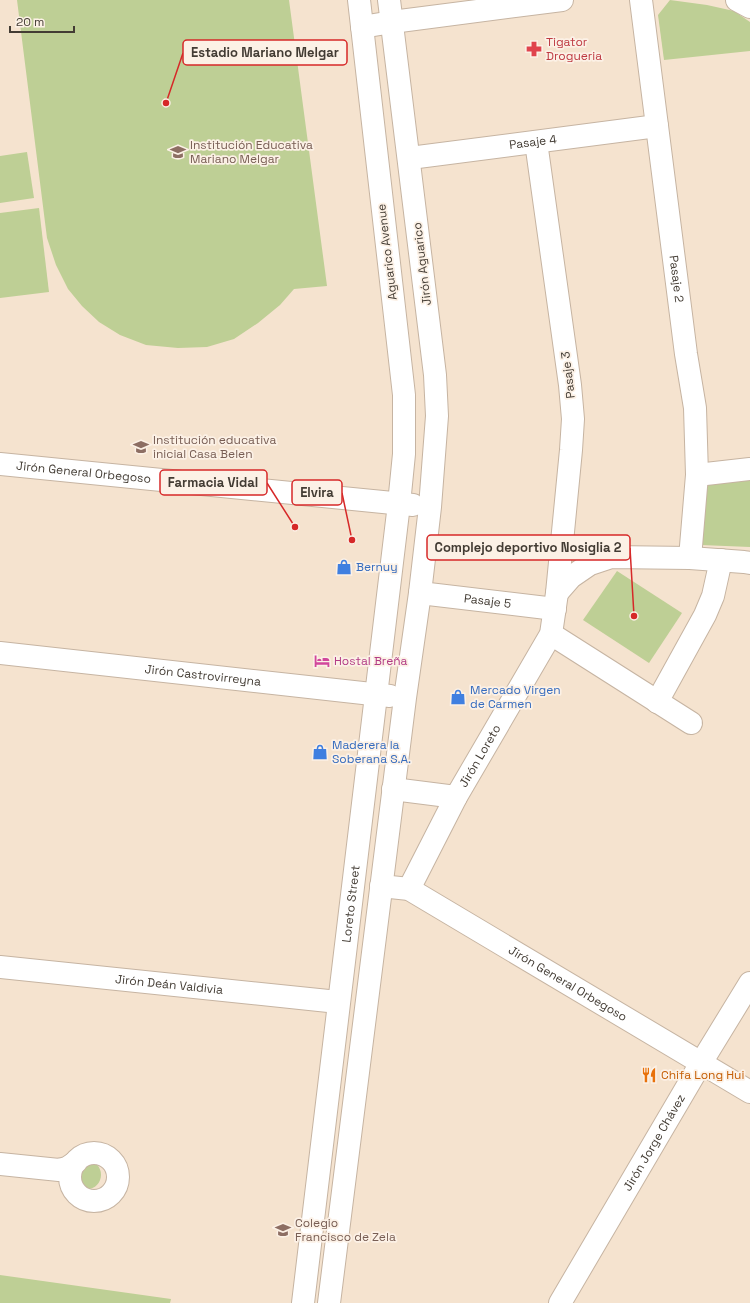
<svg xmlns="http://www.w3.org/2000/svg" width="750" height="1303" font-family="'Space Grotesk',sans-serif">
<style>
.green{fill:#becf95}
.lines{fill:none;stroke-linecap:round;stroke-linejoin:round}
.street-casing{stroke:#c6b4a2;stroke-width:24}
.secondary-casing{stroke:#c6b4a2;stroke-width:24}
.street{stroke:#fff;stroke-width:22}
.secondary{stroke:#fff;stroke-width:22}
.labels{text-anchor:middle;stroke-width:3.5;stroke-linejoin:round;paint-order:stroke}
.health-label{font-size:12px;fill:#be3a42;stroke:#fcf1e6;text-anchor:start}
.street-label{font-size:12px;fill:#433c34;stroke:#fcf1e6}
.education-label{font-size:12px;fill:#785e54;stroke:#fcf1e6;text-anchor:start}
.shop-label{font-size:12px;fill:#366cbe;stroke:#fcf1e6;text-anchor:start}
.hotel-label{font-size:12px;fill:#b23c85;stroke:#fcf1e6;text-anchor:start}
.food-label{font-size:12px;fill:#c56008;stroke:#fcf1e6;text-anchor:start}
.leader{fill:none;stroke:#d62828;stroke-width:1.5}
.callout-dot{fill:#d62828;stroke:#fcf1e6;stroke-width:1.5}
.callout{fill:#fcf1e6;stroke:#d62828;stroke-width:1.5}
.callout-label{font-size:13px;text-anchor:middle;font-weight:bold;fill:#433c34}
</style>
<rect width="100%" height="100%" fill="#f5e3cf"/>
<g class="green">
<polygon points="17,0 289,0 327,286 294,289 280,305 258,323 234,339 207,347 178,348 146,345 120,335 99,322 82,306 68,289 56,265 47,238"/>
<polygon points="670,0 707,5 734,11 750,22 750,51 664,60 658,15"/>
<polygon points="27,152 34,198 0,203 0,156"/>
<polygon points="39,208 49,292 0,298 0,213"/>
<polygon points="750,479 750,547 701,545 705,482"/>
<polygon points="617,571 682,613 649,663 583,620"/>
<path d="M83,1159C110,1161 104,1193 83,1189C80,1188 76,1187 74,1185C73,1183 72,1179 70,1176Z"/>
<polygon points="0,1275 171,1299 170,1303 0,1303"/>
</g>
<g class="lines">
<defs>
<g id="street">
<path id="s1" d="M641,0L686,354L695,408L697,475L690,558"/>
<polyline points="737,0 750,7"/>
<polyline points="362,27 392,22 562,0"/>
<path id="s2" d="M410,158L657,126"/>
<polyline points="697,475 750,469"/>
<path id="s3" d="M420,593L555,609"/>
<polyline points="557,593 571,577 590,564 611,557 690,558 744,562 750,563"/>
<polyline points="551,634 691,723"/>
<polyline points="657,702 705,615 713,596 721,560"/>
<path id="s4" d="M393,789L456,797L551,634L557,593L571,450L573,419L570,385L536,142"/>
<path id="s5" d="M381,886L409,889L750,1092"/>
<polyline points="409,889 456,797"/>
<path id="s6" d="M0,967L338,1002"/>
<circle cx="94" cy="1177" r="24"/>
<polyline points="0,1164 59,1170 67,1168 76,1162"/>
<path id="s7" d="M560,1303L701,1063L750,983"/>
</g>
<g id="secondary">
<path id="s8" d="M0,464L413,505"/>
<path id="s9" d="M0,653L390,696"/>
<path id="s10" d="M303,1303L399,504L404,454V395L359,0"/>
<polyline points="329,1303 405,698 420,593 430,507 437,416 435,375 389,0"/>
</g>
</defs>
<use href="#street" class="street-casing"/>
<use href="#secondary" class="secondary-casing"/>
<use href="#street" class="street"/>
<use href="#secondary" class="secondary"/>
</g>
<defs>
<symbol id="pharmacy-bare" viewBox="-9 -9 18 18"><path d="M-2-6h4v4h4v4h-4v4h-4v-4h-4v-4h4Z" fill="#e0444e" stroke="#fcf1e6" stroke-width="2.5" paint-order="stroke"/></symbol>
<symbol id="school-bare" viewBox="-9 -9 18 18"><path d="M0-5L7-2L0 1L-7-2ZM-4 1L0 2.5L4 1V4Q0 6-4 4Z" fill="#8d6e63" stroke="#fcf1e6" stroke-width="2.5" paint-order="stroke"/></symbol>
<symbol id="shop-bare" viewBox="-9 -9 18 18"><path d="M-5-2.5h2.3a2.7 3.5 0 0 1 5.4 0H5L5.5 6h-11ZM-1.5-2.5h3a1.5 2.3 0 0 0-3 0Z" fill="#3f7fe0" stroke="#fcf1e6" stroke-width="2.5" paint-order="stroke"/></symbol>
<symbol id="hotel-bare" viewBox="-9 -9 18 18"><path d="M-6-4.5h1.5V1H6V5H4.5V3h-9V5H-6ZM-4 0a1.8 1.8 0 1 1 3.6 0ZM.5 0V-2.5h3Q6-2.5 6 0Z" fill="#d1479c" stroke="#fcf1e6" stroke-width="2.5" paint-order="stroke"/></symbol>
<symbol id="restaurant-bare" viewBox="-9 -9 18 18"><path d="M-5-6h1v4h1v-4h1v4h1v-4h1v5L-1.5 .5V6h-2V.5L-5-1ZM5-6V6H3V1.5H1.5Q1.5-4 5-6Z" fill="#e8710a" stroke="#fcf1e6" stroke-width="2.5" paint-order="stroke"/></symbol>
</defs>
<g fill-rule="evenodd">
<use href="#pharmacy-bare" x="523" y="38" width="22" height="22"/>
<use href="#school-bare" x="167" y="141" width="22" height="22"/>
<use href="#school-bare" x="130" y="436" width="22" height="22"/>
<use href="#shop-bare" x="333" y="556" width="22" height="22"/>
<use href="#hotel-bare" x="311" y="650" width="22" height="22"/>
<use href="#shop-bare" x="447" y="686" width="22" height="22"/>
<use href="#shop-bare" x="309" y="741" width="22" height="22"/>
<use href="#restaurant-bare" x="638" y="1064" width="22" height="22"/>
<use href="#school-bare" x="272" y="1219" width="22" height="22"/>
</g>
<g class="labels">
<g class="health-label">
<text x="546" y="46">Tigator<tspan x="546" dy="14">Drogueria</tspan></text>
</g>
<g class="street-label">
<text dy="4" stroke="none"><textPath href="#s2" startOffset="124">Pasaje 4</textPath></text>
<text transform="translate(387 252) rotate(-97)" y="4">Aguarico Avenue</text>
<text transform="translate(422 264) rotate(-97)" y="4">Jirón Aguarico</text>
<text dy="4" stroke="none"><textPath href="#s1" startOffset="281">Pasaje 2</textPath></text>
<text transform="translate(568 375) rotate(-97)" y="4">Pasaje 3</text>
<text dy="4" stroke="none"><textPath href="#s8" startOffset="84">Jirón General Orbegoso</textPath></text>
<text dy="4" stroke="none"><textPath href="#s3" startOffset="68">Pasaje 5</textPath></text>
<text dy="4" stroke="none"><textPath href="#s9" startOffset="204">Jirón Castrovirreyna</textPath></text>
<text dy="4" stroke="none"><textPath href="#s4" startOffset="111">Jirón Loreto</textPath></text>
<text dy="4" stroke="none"><textPath href="#s10" startOffset="402">Loreto Street</textPath></text>
<text dy="4" stroke="none"><textPath href="#s5" startOffset="213">Jirón General Orbegoso</textPath></text>
<text dy="4" stroke="none"><textPath href="#s6" startOffset="170">Jirón Deán Valdivia</textPath></text>
<text dy="4" stroke="none"><textPath href="#s7" startOffset="186">Jirón Jorge Chávez</textPath></text>
</g>
<g class="education-label">
<text x="190" y="149">Institución Educativa<tspan x="190" dy="14">Mariano Melgar</tspan></text>
<text x="153" y="444">Institución educativa<tspan x="153" dy="14">inicial Casa Belen</tspan></text>
<text x="295" y="1227">Colegio<tspan x="295" dy="14">Francisco de Zela</tspan></text>
</g>
<g class="shop-label">
<text x="356" y="571">Bernuy</text>
<text x="470" y="694">Mercado Virgen<tspan x="470" dy="14">de Carmen</tspan></text>
<text x="332" y="749">Maderera la<tspan x="332" dy="14">Soberana S.A.</tspan></text>
</g>
<g class="hotel-label">
<text x="334" y="665">Hostal Breña</text>
</g>
<g class="food-label">
<text x="661" y="1079">Chifa Long Hui</text>
</g>
</g>
<path class="leader" d="M166 103L183 53M295 527L267 483M352 540L342 493M634 616L630 548"/>
<g class="callout-dot">
<circle cx="166" cy="103" r="4"/>
<circle cx="295" cy="527" r="4"/>
<circle cx="352" cy="540" r="4"/>
<circle cx="634" cy="616" r="4"/>
</g>
<g class="callout">
<rect x="183" y="40" width="164" height="25" rx="4"/>
<rect x="160" y="470" width="107" height="25" rx="4"/>
<rect x="292" y="480" width="50" height="25" rx="4"/>
<rect x="427" y="535" width="203" height="25" rx="4"/>
</g>
<g class="callout-label">
<text x="265" y="57">Estadio Mariano Melgar</text>
<text x="213" y="487">Farmacia Vidal</text>
<text x="317" y="497">Elvira</text>
<text x="528" y="552">Complejo deportivo Nosiglia 2</text>
</g>
<path d="M10 26v6h64v-6" fill="none" stroke="#433c34" stroke-width="2"/>
<text x="16" y="26" font-size="12" fill="#433c34" stroke="#fcf1e6" stroke-width="3" paint-order="stroke">20 m</text>
</svg>
